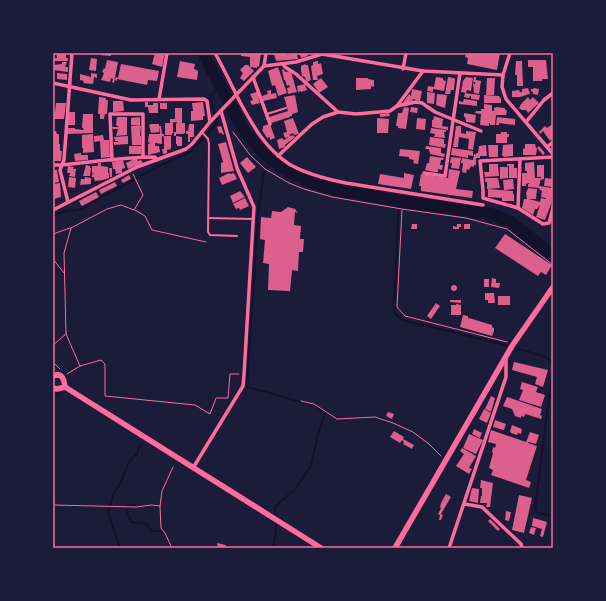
<svg xmlns="http://www.w3.org/2000/svg" width="606" height="601" font-family="'Source Sans 3',sans-serif">
<style>
.lines{fill:none;stroke-linecap:round;stroke-linejoin:round}
.stream{stroke:#12122b;stroke-width:2}
.river{stroke:#12122b;stroke-width:12}
.building{fill:#dd5f8e}
.path{stroke:#ff6b9d;stroke-width:1}
.service{stroke:#ff6b9d;stroke-width:2}
.minor{stroke:#ff6b9d;stroke-width:3.5}
.primary{stroke:#ff6b9d;stroke-width:5.5}
.neatline{fill:none;stroke:#ff6b9d;stroke-width:1.5}
</style>
<rect width="100%" height="100%" fill="#1b1b3a"/>
<g class="lines">
<g class="stream">
<polyline points="274,160 264,173 258,214 247,387 313,405 325,414 318,434 311,466 295,489 275,507 275,517"/>
<polyline points="399,201 394,304 395,313 402,320 506,345 545,357 550,360 553,367 535,508 537,513 553,516"/>
<polyline points="53,215 66,211 83,209 91,203 157,167 190,152 217,123 210,96 221,87"/>
<polyline points="53,396 59,393"/>
<polyline points="126,506 136,505"/>
<polyline points="126,509 131,522 146,524 152,531 160,531"/>
<polyline points="121,548 117,541 109,514 109,509 113,495 122,480 128,464 138,452 138,448 141,445"/>
<polyline points="273,548 276,531 276,522"/>
</g>
<polyline class="river" points="203,53 244,131 265,154 286,170 310,182 334,189 399,201 491,214 509,221 553,255"/>
</g>
<g class="building">
<polygon points="56,53 66,53 66,58 68,58 68,61 53,61 53,58 57,58"/>
<polygon points="101,53 111,53 111,56 100,55"/>
<polygon points="155,53 165,53 162,67 152,64"/>
<polygon points="241,53 261,53 259,67 257,66 257,68 250,67 250,57 241,56"/>
<polygon points="277,53 286,53 286,55 297,53 298,59 276,61 274,54"/>
<polygon points="299,53 307,53 308,56 301,58"/>
<polygon points="466,53 500,53 497,70 467,64 468,58 465,57"/>
<polygon points="91,58 97,59 96,71 89,70"/>
<polygon points="107,60 118,62 114,83 112,82 113,79 111,78 110,82 101,80 104,73 102,72 104,68 105,69"/>
<polygon points="528,60 546,60 548,79 542,79 542,81 533,81 533,67 528,67"/>
<polygon points="180,61 195,64 194,69 197,70 198,72 197,80 177,77"/>
<polygon points="318,61 318,64 321,63 323,74 317,76 318,80 313,80 311,66 313,65 313,62"/>
<polygon points="516,61 522,61 523,86 517,86 517,75 515,75"/>
<polygon points="62,62 67,62 65,67 68,67 68,72 53,70 53,65 62,64"/>
<polygon points="121,64 159,71 157,81 148,80 147,85 117,79 117,81 115,80 116,77 118,78"/>
<polygon points="305,64 306,65 308,65 311,80 307,82 304,76 302,77 301,70 301,66"/>
<polygon points="245,65 248,65 254,71 244,81 240,78 243,73 240,70"/>
<polygon points="278,67 287,93 278,96 275,85 272,86 268,71"/>
<polygon points="284,69 285,72 289,71 289,72 291,72 297,92 288,94 287,88 290,87 289,85 287,86 285,80 284,80 282,70"/>
<polygon points="57,73 67,74 67,80 57,79"/>
<polygon points="91,73 97,74 97,78 94,77 93,84 83,83 84,81 80,80 80,74 91,77"/>
<polygon points="436,77 443,78 443,80 446,81 444,91 433,89 433,92 427,91 428,86 434,87"/>
<polygon points="448,77 454,78 455,79 454,90 451,90 450,94 445,94"/>
<polygon points="466,77 473,78 471,91 467,90 466,93 461,92 463,81"/>
<polygon points="474,77 476,77 476,80 481,81 479,94 474,93 473,83 475,84 475,82 473,82"/>
<polygon points="321,78 328,87 319,93 313,84"/>
<polygon points="356,78 368,78 368,79 374,80 374,87 371,86 371,89 356,90"/>
<polygon points="487,78 495,78 494,95 486,95"/>
<polygon points="305,84 307,90 301,92 301,91 298,92 297,86"/>
<polygon points="528,88 530,94 520,97 512,97 512,91 519,90 520,92 522,92 522,89"/>
<polygon points="534,88 539,89 538,95 533,94 533,92 531,91 531,89 533,89"/>
<polygon points="412,89 422,91 420,101 413,99 412,101 402,104 409,94 411,96"/>
<polygon points="271,90 271,94 276,93 277,98 263,101 262,96 268,94 267,91"/>
<polygon points="257,92 260,103 252,105 250,101 253,100 250,94"/>
<polygon points="427,92 435,93 434,104 427,103"/>
<polygon points="465,93 480,95 479,100 471,99 471,96 470,96 469,98 464,97"/>
<polygon points="437,94 447,95 445,108 436,105"/>
<polygon points="295,95 298,112 292,114 292,116 290,116 290,117 271,123 269,117 288,111 284,97"/>
<polygon points="484,95 499,96 501,99 501,103 484,103"/>
<polygon points="99,97 106,98 106,100 108,100 107,114 105,114 104,119 100,119 100,114 98,114"/>
<polygon points="528,97 530,100 533,97 539,103 528,113 526,110 522,110 519,108 521,104"/>
<polygon points="464,99 477,101 477,106 459,104 459,101 463,102"/>
<polygon points="113,101 123,101 124,110 123,111 113,112"/>
<polygon points="145,102 148,102 148,105 153,105 153,103 158,103 158,113 149,113 148,107 145,107"/>
<polygon points="203,102 205,116 203,116 203,120 191,121 191,111 193,111 192,103"/>
<polygon points="56,103 66,103 64,119 54,119 53,112 55,112"/>
<rect x="160" y="103" width="7" height="6"/>
<polygon points="484,104 492,105 492,111 494,111 494,108 496,107 505,108 505,110 507,110 506,115 496,115 495,125 490,125 490,123 489,123 489,126 480,125 481,114 475,113 476,111 481,111 481,109 484,109"/>
<polygon points="404,107 409,108 406,129 398,128 398,126 396,126 398,113 402,113"/>
<polygon points="411,107 418,108 417,113 410,112"/>
<polygon points="175,108 182,108 182,123 185,123 185,133 183,134 176,134 176,136 174,136 174,132 176,132 176,124 177,122 170,123 170,119 175,119"/>
<polygon points="69,112 75,112 75,125 68,125"/>
<polygon points="389,113 390,116 380,117 380,114"/>
<polygon points="464,113 476,115 475,123 466,122 466,119 464,116"/>
<polygon points="83,114 93,114 93,133 67,134 67,128 75,128 75,129 84,130 82,127"/>
<polygon points="434,116 443,119 442,126 448,127 448,130 432,127 432,120 433,120"/>
<polygon points="117,117 127,117 127,135 116,136 118,129 113,129 112,127 119,127 116,125"/>
<polygon points="140,117 140,126 131,125 131,118"/>
<polygon points="497,117 515,119 515,125 499,123 499,125 496,125"/>
<polygon points="293,118 299,134 294,135 293,133 289,135 291,136 293,135 295,137 285,145 285,147 279,149 277,140 282,138 284,140 289,137 285,138 283,133 287,132 284,121"/>
<polygon points="377,118 389,119 388,133 377,133"/>
<polygon points="417,118 426,119 425,130 416,129"/>
<polygon points="165,123 173,123 173,133 172,133 172,135 165,135"/>
<polygon points="151,124 159,124 159,132 151,133 149,125"/>
<polygon points="189,124 194,124 194,137 190,137 190,142 188,142 188,134 186,134 186,131 188,131"/>
<polygon points="270,124 275,138 270,140 270,137 267,138 262,130 263,129 263,126"/>
<polygon points="551,125 553,127 553,138 550,141 543,131 540,134 539,132 545,126 547,128"/>
<polygon points="131,126 141,126 140,136 141,136 141,145 132,145"/>
<polygon points="159,126 161,126 162,134 164,134 164,136 162,136 162,144 155,143 155,146 159,146 160,152 148,155 148,144 150,143 148,142 149,134 160,134"/>
<polygon points="221,126 224,134 222,135 222,133 219,133 217,127"/>
<polygon points="456,126 461,126 461,133 466,134 466,131 476,132 473,150 468,149 469,139 459,137 458,147 453,147"/>
<polygon points="431,128 446,130 446,132 444,132 445,138 434,137 435,134 430,133"/>
<polygon points="53,131 56,131 57,134 59,134 59,144 60,144 60,151 62,151 61,161 53,161"/>
<polygon points="501,132 507,132 507,134 509,134 509,137 507,137 507,143 496,143 496,134 501,134"/>
<polygon points="93,134 94,152 83,153 83,148 82,148 82,135"/>
<polygon points="103,135 104,140 109,140 110,157 101,158 100,141 94,142 94,136"/>
<polygon points="128,136 128,144 114,145 114,142 118,142 118,141 115,141 114,137"/>
<polygon points="163,136 171,136 171,149 167,150 167,153 165,154 163,154 162,149 164,149 164,138"/>
<polygon points="176,136 182,137 182,146 177,146 177,144 176,144"/>
<polygon points="430,137 444,139 444,144 446,144 445,148 429,145"/>
<polygon points="226,142 234,171 221,173 221,163 223,162 218,144"/>
<polygon points="513,144 513,156 504,157 502,155 503,145"/>
<polygon points="525,144 535,144 536,148 537,148 536,155 523,155 523,149 525,148"/>
<polygon points="486,145 487,156 480,156 480,158 476,158 476,153 478,153 479,146"/>
<polygon points="488,145 498,145 498,157 489,157"/>
<rect x="129" y="146" width="12" height="8"/>
<polygon points="426,146 441,148 441,153 445,154 444,157 430,154 429,149 425,149"/>
<polygon points="539,146 545,153 543,155 537,148"/>
<polygon points="452,148 473,151 473,156 468,155 468,158 451,155"/>
<polygon points="400,149 420,151 418,164 413,163 414,160 409,159 409,157 399,156"/>
<polygon points="81,153 81,155 88,155 88,160 75,161 74,154"/>
<polygon points="474,154 476,155 476,165 474,165 474,167 471,166 469,170 467,169 466,173 462,172 463,163 461,163 462,158 473,160"/>
<polygon points="430,156 444,158 443,160 441,160 440,165 443,165 442,170 438,169 438,172 434,172 425,170 427,163 430,163 429,162"/>
<polygon points="247,157 256,167 248,173 240,163"/>
<polygon points="451,157 461,158 459,169 451,168 452,163 450,163"/>
<polygon points="134,159 137,159 138,161 141,160 143,163 128,169 126,163"/>
<polygon points="123,160 125,168 122,169 122,173 116,174 115,169 113,169 112,162"/>
<polygon points="534,162 535,178 541,178 539,186 552,188 551,204 545,220 536,217 540,205 537,209 535,209 533,215 522,208 524,199 527,199 526,193 528,188 537,189 536,199 529,199 540,202 541,198 546,199 546,198 541,197 542,191 540,190 539,188 528,187 528,184 529,184 529,181 529,183 526,184 526,186 522,186 522,173 527,173 527,171 525,171 525,163"/>
<polygon points="98,163 101,163 101,166 108,167 108,173 109,173 109,178 103,180 95,181 94,179 94,177 92,177 92,174 94,174 92,173 92,166 98,166"/>
<polygon points="489,164 498,164 499,176 485,177 484,172 489,172"/>
<polygon points="507,164 514,164 514,168 517,168 517,178 509,178 509,166 507,166"/>
<polygon points="86,165 90,166 90,168 91,168 90,176 83,176"/>
<polygon points="537,165 544,165 544,179 541,180 541,177 537,177"/>
<polygon points="68,166 74,167 73,169 76,169 75,177 69,176 70,173 67,173"/>
<polygon points="500,167 508,167 508,178 500,179"/>
<polygon points="109,168 112,168 112,177 110,177"/>
<polygon points="449,169 460,171 456,189 473,191 472,198 421,191 421,186 419,186 421,174 448,178"/>
<polygon points="53,170 57,170 59,182 53,183"/>
<polygon points="229,173 230,174 234,173 237,179 222,185 219,178"/>
<polygon points="404,173 414,175 411,189 378,184 380,174 404,178"/>
<polygon points="129,175 131,179 123,183 121,180"/>
<polygon points="69,177 76,178 75,188 68,187"/>
<polygon points="85,177 91,178 91,184 80,185 81,179 85,179"/>
<polygon points="485,178 498,178 500,188 487,189 487,182 485,182"/>
<polygon points="545,178 553,179 553,187 544,186"/>
<polygon points="513,179 514,189 504,190 503,180"/>
<polygon points="115,182 117,186 101,194 99,190"/>
<polygon points="60,183 61,197 54,199 53,184"/>
<polygon points="488,189 513,191 513,194 514,194 514,201 502,201 502,198 488,197"/>
<polygon points="240,191 245,197 233,203 230,196"/>
<polygon points="96,192 99,197 82,206 81,205 79,201"/>
<polygon points="245,198 249,206 240,210 239,208 236,209 233,204"/>
<polygon points="288,207 295,209 298,213 295,212 294,225 301,226 300,239 304,239 303,252 299,252 298,271 292,270 290,291 268,290 269,264 263,263 265,240 260,239 261,217 271,218 272,211 281,212"/>
<polygon points="412,224 417,224 417,229 411,229"/>
<polygon points="457,224 461,224 461,227 459,227 459,229 453,229 453,226 457,227"/>
<rect x="464" y="224" width="6" height="5"/>
<polygon points="505,234 552,265 546,275 541,272 538,276 495,248"/>
<polygon points="492,278 496,279 496,283 500,283 499,288 491,287"/>
<rect x="484" y="279" width="5" height="8"/>
<circle cx="454" cy="288" r="3"/>
<polygon points="485,293 494,293 495,303 488,303 488,300 485,300"/>
<rect x="498" y="296" width="12" height="9"/>
<polygon points="450,300 461,300 461,303 450,302"/>
<polygon points="436,303 440,306 431,319 427,316"/>
<polygon points="456,304 461,305 461,315 451,315 451,305 456,305"/>
<polygon points="463,315 468,316 468,319 469,318 492,325 492,327 494,328 494,331 492,336 460,327"/>
<polygon points="514,362 548,370 543,387 535,384 537,377 512,370"/>
<polygon points="522,382 538,387 536,392 545,395 541,407 519,400 523,390 520,389"/>
<polygon points="491,396 495,398 491,412 485,409"/>
<polygon points="507,397 542,409 540,415 542,416 541,419 522,413 525,414 524,417 521,416 521,418 515,416 512,409 503,406"/>
<polygon points="484,409 491,413 487,423 479,419"/>
<polygon points="388,412 394,414 392,419 386,416"/>
<polygon points="495,420 506,424 504,430 493,427"/>
<polygon points="512,425 522,429 521,434 518,433 517,435 511,433 510,431"/>
<polygon points="474,429 482,433 480,438 472,434"/>
<polygon points="491,430 526,442 530,432 539,435 536,444 529,442 528,443 537,446 526,480 531,482 529,488 491,475 493,470 489,468 493,453 492,452 493,447 495,448 496,444 488,442"/>
<polygon points="394,431 404,437 403,439 414,445 412,449 403,444 404,442 402,440 400,443 390,437"/>
<polygon points="469,434 483,440 476,454 463,448"/>
<polygon points="462,448 476,456 469,468 472,469 469,474 456,466 464,454 460,451"/>
<polygon points="481,480 493,483 490,507 486,507 487,503 480,503 481,496 482,496 482,488 480,488"/>
<polygon points="472,488 479,489 478,503 469,501"/>
<polygon points="446,494 451,497 441,514 443,515 441,520 439,520 440,515 438,514 441,508 440,507 441,503"/>
<polygon points="519,495 532,498 524,533 512,530"/>
<polygon points="506,511 511,512 509,521 505,520"/>
<polygon points="533,518 547,522 543,537 540,536 542,529 532,526"/>
<polygon points="490,519 500,529 498,531 488,521"/>
<polygon points="531,527 536,528 534,535 529,533"/>
<polygon points="217,543 226,545 225,548 218,548"/>
</g>
<g class="lines">
<g class="path">
<polyline points="233,132 250,155 265,169 289,183 304,189 332,197 402,209 466,218 507,229 553,265"/>
<polyline points="135,210 145,216 152,230 206,242"/>
<polyline points="402,210 397,307 405,316 507,342"/>
<polyline points="53,234 70,228"/>
<polyline points="53,259 64,273"/>
<polyline points="53,345 66,334"/>
<polyline points="53,362 60,369"/>
<polyline points="80,366 66,334 64,253 71,228 107,209 121,205 134,210 143,195 133,174"/>
<polyline points="67,374 80,366 101,360 105,364 105,396 195,405 210,414 216,398 228,398 230,374 239,374"/>
<polyline points="301,401 314,404 337,419 375,417 393,423 413,432 429,444 441,456"/>
<polyline points="53,505 137,507 151,505 160,506"/>
<polyline points="172,548 165,533 161,528 160,506 162,491 173,467"/>
</g>
<g class="service">
<polyline points="267,114 286,108"/>
<polyline points="202,132 208,139 209,144 208,232 210,235 237,236"/>
<polyline points="208,218 253,219"/>
</g>
<g class="minor">
<path d="M215,53C224,69 232,86 240,102C253,126 265,148 289,164C306,174 326,179 346,183L483,205"/>
<polyline points="510,53 503,75 502,87 506,99 553,154"/>
<polyline points="283,64 285,67 296,74 338,112 356,114 390,111 397,106 423,71"/>
<polyline points="264,66 266,53"/>
<polyline points="403,69 406,53"/>
<polyline points="253,77 270,124"/>
<polyline points="53,83 131,100 204,99 207,101 210,122"/>
<polyline points="159,99 167,53"/>
<polyline points="397,106 416,102 422,103 435,112 481,131"/>
<polyline points="526,122 544,100 553,93"/>
<polyline points="547,147 553,142"/>
<polyline points="278,156 312,124 323,117 338,112"/>
<polyline points="553,157 480,161 483,190 483,198 518,208 543,224 549,223 553,208"/>
<polyline points="112,160 110,114 143,114 143,157"/>
<path d="M53,165H61C93,162 124,157 155,157L157,160"/>
<polyline points="424,173 445,176 460,73"/>
<polyline points="68,202 60,170 64,160 72,53"/>
<polyline points="518,208 520,159"/>
<polyline points="53,210 137,167 186,149 192,144 210,122 264,66 296,62 322,54 423,71 503,75"/>
<polyline points="193,468 243,386 244,375 254,207 237,168 221,111"/>
<polyline points="465,504 482,507 521,544 522,548"/>
<polyline points="449,548 506,377 506,358"/>
</g>
<g class="primary">
<path d="M53,376C62,372 64,379 65,387"/>
<polyline points="65,387 321,548"/>
<polyline points="53,388 57,389 65,387"/>
<polyline points="395,548 512,346 553,287"/>
</g>
</g>
<rect width="606" height="601" fill="none" stroke="#1b1b3a" stroke-width="108"/>
<rect x="54" y="54" width="498" height="493" class="neatline"/>
</svg>
